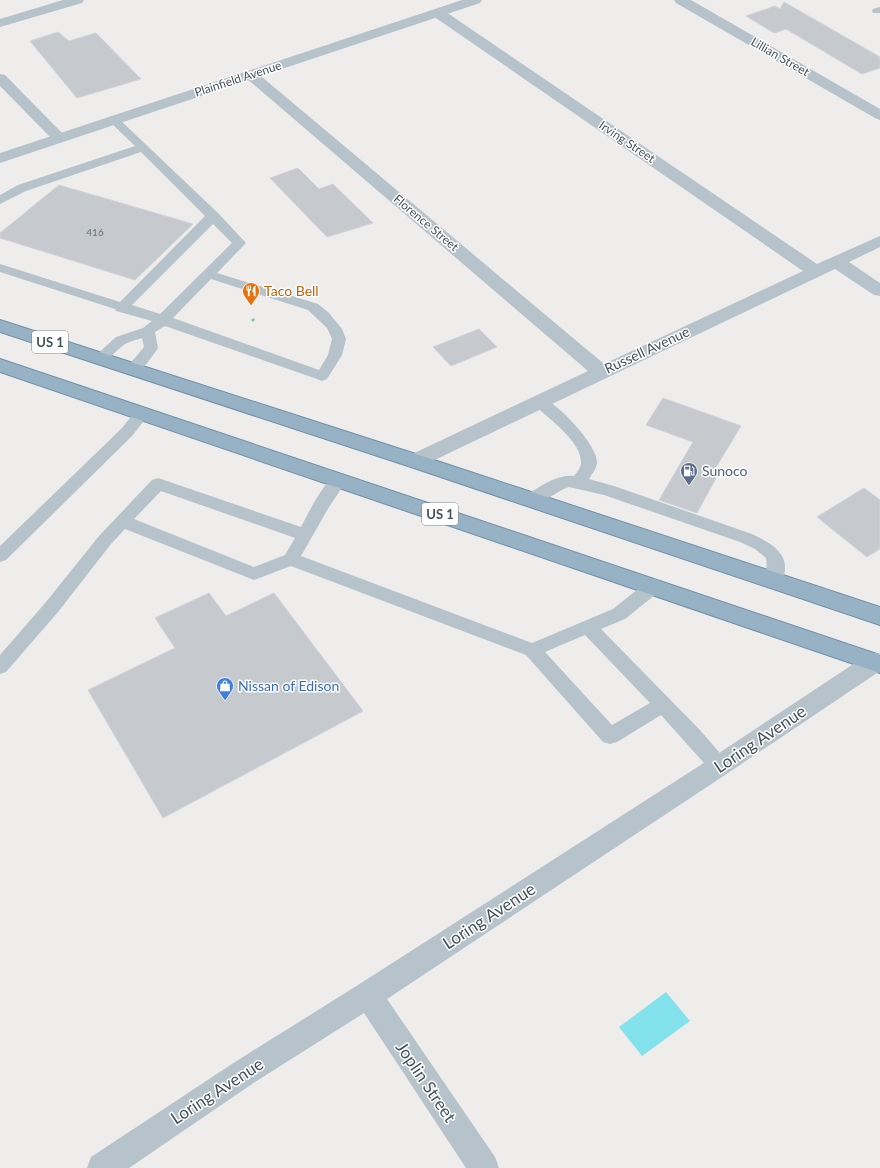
<svg xmlns="http://www.w3.org/2000/svg" width="880" height="1168" font-family="Lato,sans-serif">
<style>
.water{fill:#84e2ed}
.building{fill:#c6cacf;stroke:#d0d3d8}
.lines{fill:none;stroke-linecap:round;stroke-linejoin:round}
.trunk-casing{stroke:#6e90a8;stroke-width:2}
.path{stroke:#70cd95;stroke-width:2.5;stroke-dasharray:3 2;stroke-linecap:butt}
.service{fill:#b7c3ca;fill-rule:evenodd}
.minor{fill:#b7c3ca;fill-rule:evenodd}
.tertiary{fill:#b7c3ca;fill-rule:evenodd}
.trunk{fill:#96b2c4;fill-rule:evenodd}
.labels{text-anchor:middle;stroke-width:3;stroke-linejoin:round;paint-order:stroke}
.far-number-label{font-size:10px;fill:#647077}
.far-street-label{font-size:12px;fill:#44525a;stroke:#fff}
.shield{fill:#fff;stroke:#7c868c;stroke-width:1}
.shield-label{font-size:13px;font-weight:bold;fill:#44525a}
.food-label{font-size:14px;fill:#c56008;stroke:#fff;text-anchor:start}
.street-label{font-size:14px;fill:#44525a;stroke:#fff}
.service-label{font-size:14px;fill:#4e5e75;stroke:#fff;text-anchor:start}
.shop-label{font-size:14px;fill:#366cbe;stroke:#fff;text-anchor:start}
.near-street-label{font-size:17px;fill:#44525a;stroke:#fff}
</style>
<rect width="100%" height="100%" fill="#efecec"/>
<polygon class="water" points="666,992 690,1021 642,1056 619,1027"/>
<g class="building">
<polygon points="784,2 880,57 880,68 862,74 786,29 774,33 746,16 775,6 780,9"/>
<polygon points="58,32 69,41 96,33 141,79 77,98 30,41"/>
<polygon points="298,168 319,189 333,184 373,223 327,237 270,178"/>
<polygon points="59,185 193,224 135,280 0,238 0,233"/>
<polygon points="479,329 497,347 451,366 433,347"/>
<polygon points="663,398 741,426 715,469 720,471 697,513 659,500 693,442 646,425"/>
<polygon points="864,488 880,500 880,549 867,557 817,517"/>
<polygon points="209,593 226,616 274,593 363,711 163,818 88,690 175,648 155,618"/>
</g>
<g class="lines">
<defs>
<g id="trunk">
<polygon points="0,320 422,456 880,607 880,625 408,466 0,332"/>
<polygon points="0,359 880,655 880,673 0,372"/>
</g>
</defs>
<use href="#trunk" class="trunk-casing"/>
<polyline class="path" points="252,321 255,318"/>
<g class="service">
<polygon points="880,7 880,13 873,13 872,11 873,9"/>
<path d="M114,116L118,118L218,213L246,243L217,273L318,304L329,313L342,329L346,339L342,355L327,379L322,381L317,379L165,326L155,332L158,348L156,351C149,360 141,376 128,372L126,369L128,366L144,347L142,338C137,340 131,341 127,343C115,349 109,365 95,361L93,358L116,337L143,328L152,321L116,311L115,309L0,272V264L120,302L205,216L141,152L26,191L0,204V195L18,185L135,146L110,122L108,120L110,118ZM213,224L232,243L160,314L132,305ZM211,279L308,310L327,328L332,339L328,355L319,370L173,318Z"/>
<path d="M539,396C556,401 597,444 597,462C597,468 592,474 589,479L614,486L752,534C774,544 795,557 780,585L774,586L768,585C764,577 768,567 766,558L755,549L740,542L604,495L569,487C555,491 541,508 526,503L524,499L526,495C540,487 557,474 574,476C577,472 581,468 581,462C581,441 548,418 534,405L532,401L534,397Z"/>
<polygon points="142,408 147,409 150,413 132,436 6,560 0,562 0,546 122,428 137,409"/>
<path d="M339,474L345,476L347,480L329,507L301,556L532,643L613,609L648,581L654,579L660,581L663,586L660,591L625,619L601,629L699,729L726,760L729,766L726,772L719,774L712,772L661,715L617,742L610,744L603,742L526,655L291,566L254,580L125,529L111,544L58,612L6,672L0,674V655L46,602L99,536L152,480L158,478L164,480L301,527C308,514 325,478 339,474ZM161,491L295,538L285,555L254,567L134,519ZM585,635L650,703L612,725L545,652Z"/>
</g>
<g class="minor">
<polygon points="63,0 84,0 82,3 0,27 0,19"/>
<polygon points="674,0 691,0 880,109 880,120 875,118 676,3"/>
<polygon points="438,9 443,10 817,264 880,236 880,247 849,262 880,283 880,296 874,295 835,269 422,466 415,468 408,466 405,461 408,456 588,371 246,78 244,75 246,72 251,71 256,72 604,364 803,271 433,16 431,13 433,10"/>
<polygon points="0,74 5,75 64,135 67,138 64,141 59,143 54,141 0,86"/>
<polygon points="875,653 880,654 880,671 728,773 387,999 495,1157 499,1168 466,1168 364,1013 255,1082 129,1168 87,1168 91,1157 235,1062 358,985 710,759 867,655"/>
</g>
<polygon class="tertiary" points="462,0 482,0 480,3 0,163 0,153"/>
<use href="#trunk" class="trunk"/>
</g>
<defs>
<symbol id="restaurant-pin" viewBox="-11 -11 22 30"><path d="M0 17L-7.5 6A9.5 9.5 0 1 1 7.5 6Z" fill="#e8710a" stroke="#fff"/><path d="M-5-6h1v4h1v-4h1v4h1v-4h1v5L-1.5 .5V6h-2V.5L-5-1ZM5-6V6H3V1.5H1.5Q1.5-4 5-6Z" fill="#fff"/></symbol>
<symbol id="fuel-pin" viewBox="-11 -11 22 30"><path d="M0 17L-7.5 6A9.5 9.5 0 1 1 7.5 6Z" fill="#5c6f8a" stroke="#fff"/><path d="M-5.5-6h7V0h2V4h1.3V-2.5L3-4.5l.8-.8L6-3V5H2.5V1h-1V6h-7ZM-4.2-4.7v3.2H.2V-4.7Z" fill="#fff"/></symbol>
<symbol id="shop-pin" viewBox="-11 -11 22 30"><path d="M0 17L-7.5 6A9.5 9.5 0 1 1 7.5 6Z" fill="#3f7fe0" stroke="#fff"/><path d="M-5-2.5h2.3a2.7 3.5 0 0 1 5.4 0H5L5.5 6h-11ZM-1.5-2.5h3a1.5 2.3 0 0 0-3 0Z" fill="#fff"/></symbol>
</defs>
<g fill-rule="evenodd">
<use href="#restaurant-pin" x="241" y="281" width="20" height="27"/>
<use href="#fuel-pin" x="679" y="461" width="20" height="27"/>
<use href="#shop-pin" x="215" y="676" width="20" height="27"/>
</g>
<g class="labels">
<g class="far-number-label">
<text x="95" y="236">416</text>
</g>
<g class="far-street-label">
<text transform="translate(780 57) rotate(30)" y="4">Lillian Street</text>
<text transform="translate(238 79) rotate(-18)" y="4">Plainfield Avenue</text>
<text transform="translate(627 142) rotate(34)" y="4">Irving Street</text>
<text transform="translate(426 223) rotate(40)" y="4">Florence Street</text>
</g>
<g class="shield">
<rect x="32" y="331" width="36" height="22" rx="3"/>
<rect x="422" y="503" width="36" height="22" rx="3"/>
</g>
<g class="shield-label">
<text x="50" y="347">US 1</text>
<text x="440" y="519">US 1</text>
</g>
<g class="food-label">
<text x="264" y="296">Taco Bell</text>
</g>
<g class="street-label">
<text transform="translate(647 350) rotate(-25)" y="5">Russell Avenue</text>
</g>
<g class="service-label">
<text x="702" y="476">Sunoco</text>
</g>
<g class="shop-label">
<text x="238" y="691">Nissan of Edison</text>
</g>
<g class="near-street-label">
<text transform="translate(760 739) rotate(-34)" y="6">Loring Avenue</text>
<text transform="translate(489 916) rotate(-33)" y="6">Loring Avenue</text>
<text transform="translate(426 1082) rotate(56)" y="6">Joplin Street</text>
<text transform="translate(217 1091) rotate(-33)" y="6">Loring Avenue</text>
</g>
</g>
</svg>
